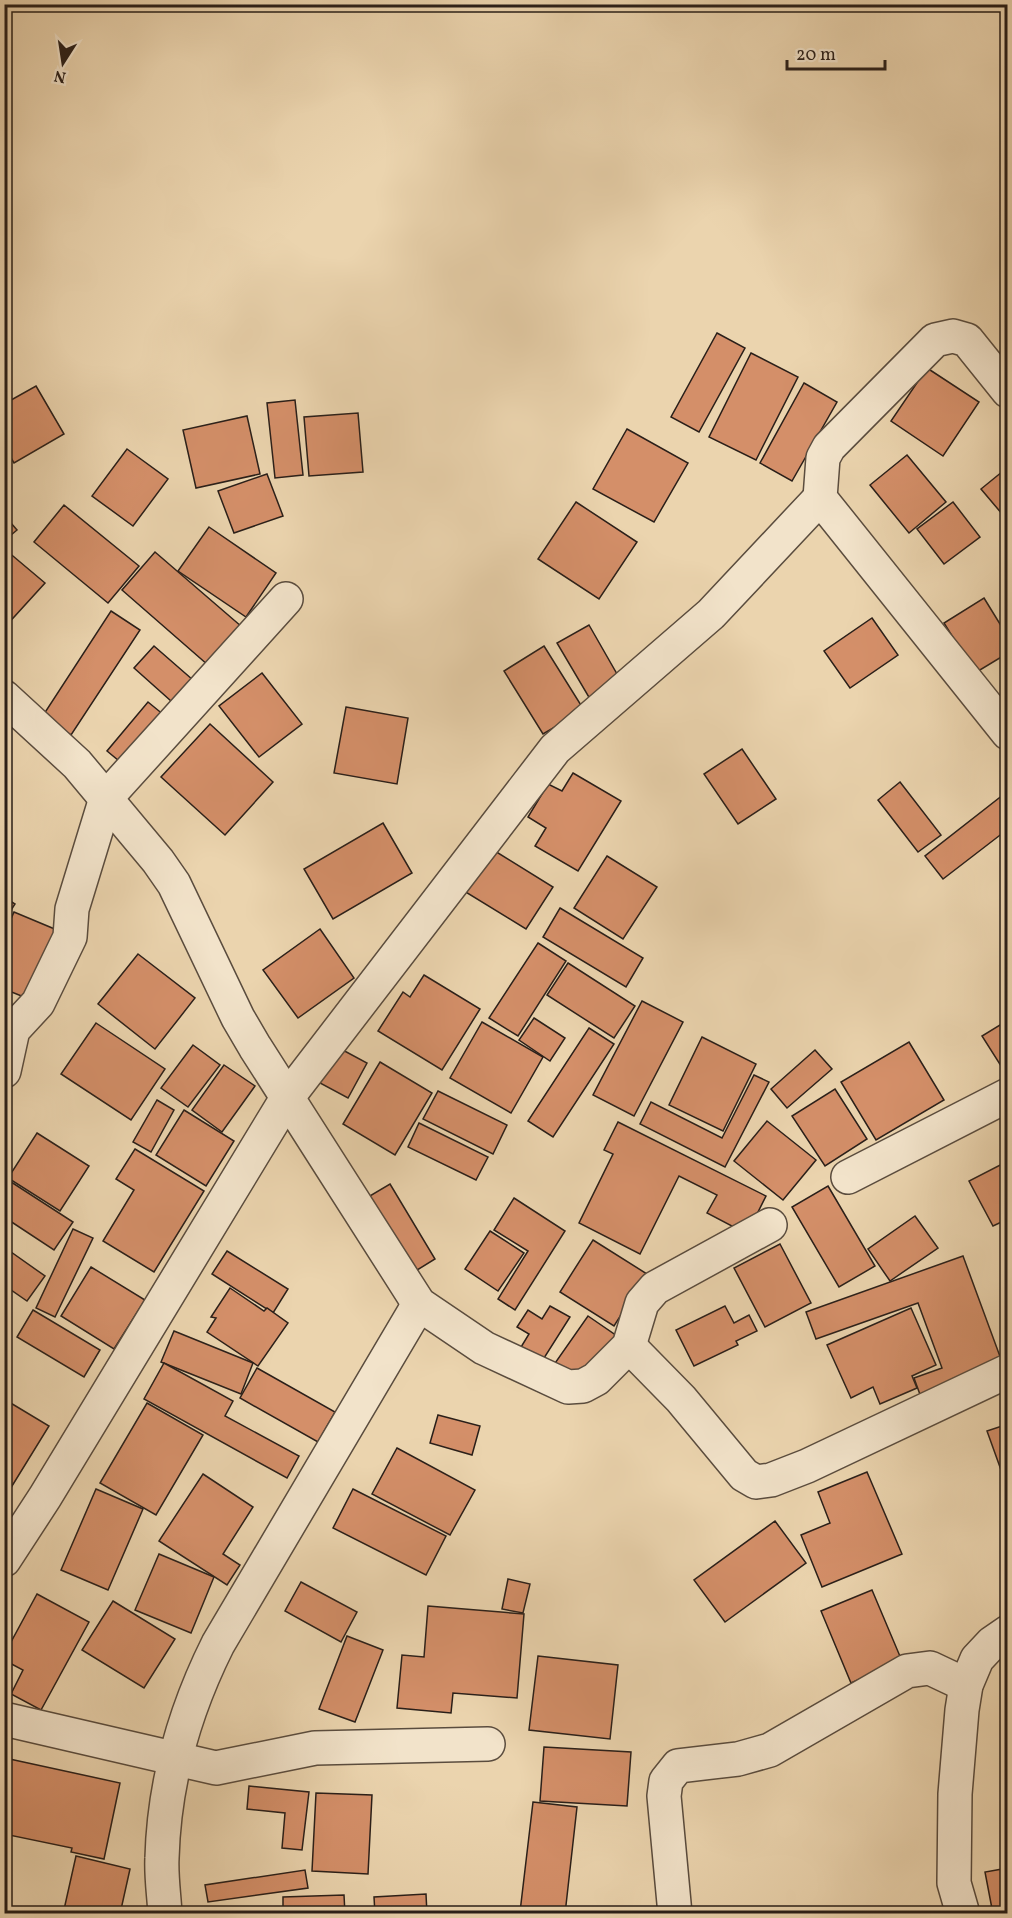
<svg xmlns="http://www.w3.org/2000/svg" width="1012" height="1918" font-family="Vollkorn,serif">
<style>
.building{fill:#d48f69;stroke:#2a1f19;stroke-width:1.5}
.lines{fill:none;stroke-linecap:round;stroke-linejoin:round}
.minor-casing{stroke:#5a4c3e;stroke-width:36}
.minor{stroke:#f2e3ca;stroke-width:33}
</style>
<rect width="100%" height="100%" fill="#ebd4ae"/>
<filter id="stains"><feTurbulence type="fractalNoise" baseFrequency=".00333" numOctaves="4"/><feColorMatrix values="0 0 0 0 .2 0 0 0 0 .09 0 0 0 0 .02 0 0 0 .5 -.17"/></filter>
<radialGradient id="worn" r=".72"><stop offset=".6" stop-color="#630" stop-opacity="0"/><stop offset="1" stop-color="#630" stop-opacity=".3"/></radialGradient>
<g class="building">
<polygon points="717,333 745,348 699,432 671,417"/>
<polygon points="751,353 798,377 756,460 709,437"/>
<polygon points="927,368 979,402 943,456 891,421"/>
<polygon points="804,383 837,402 792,481 760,463"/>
<polygon points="36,386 64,434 14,463 4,446 4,404"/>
<polygon points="295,400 303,475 275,478 267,403"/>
<polygon points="358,413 363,472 309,476 304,417"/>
<polygon points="247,416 260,474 196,488 183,430"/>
<polygon points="627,429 688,463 654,522 593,489"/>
<polygon points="127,449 168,479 133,526 92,496"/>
<polygon points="907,455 946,502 909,533 870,485"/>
<polygon points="1008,467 1008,521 981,489"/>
<polygon points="267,474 283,516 234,533 218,491"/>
<polygon points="576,502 637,542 599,599 538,559"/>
<polygon points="953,502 980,537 944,564 917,529"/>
<polygon points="64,505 139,566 108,603 34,542"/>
<polygon points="4,515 17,530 4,541"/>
<polygon points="209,527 276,573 246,617 178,571"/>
<polygon points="7,551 45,583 4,628 4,554"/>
<polygon points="155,552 249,633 216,672 122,590"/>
<polygon points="984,598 1008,637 1008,653 975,673 944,623"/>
<polygon points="111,611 140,630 71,735 42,717"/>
<polygon points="872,618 898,655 850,688 824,651"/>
<polygon points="589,625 621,681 590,699 557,643"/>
<polygon points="154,646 201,687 180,709 134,668"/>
<polygon points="544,646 584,710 543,734 504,671"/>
<polygon points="262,673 302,724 259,757 219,706"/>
<polygon points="148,702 170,720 130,770 107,751"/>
<polygon points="346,707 408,718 397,784 334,773"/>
<polygon points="210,724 273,782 225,835 161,777"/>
<polygon points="742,749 776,799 738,824 704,774"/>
<polygon points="573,773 621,801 578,871 535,846 546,828 528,817 548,784 562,791"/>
<polygon points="900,782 941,835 918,852 878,800"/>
<polygon points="1008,791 1008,829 943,879 925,856"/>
<polygon points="383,823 412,873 333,919 304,869"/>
<polygon points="490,848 553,887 526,929 464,891"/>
<polygon points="607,856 657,887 623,939 574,908"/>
<polygon points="4,897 15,904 4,921"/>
<polygon points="560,908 643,958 626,987 543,937"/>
<polygon points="14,912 57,930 29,999 4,989 4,935"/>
<polygon points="320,929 354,978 298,1018 263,970"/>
<polygon points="538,943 566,961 518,1036 489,1018"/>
<polygon points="138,954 195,998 155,1049 98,1004"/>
<polygon points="568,963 635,1006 614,1038 547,995"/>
<polygon points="424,975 480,1009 442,1070 378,1031 403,992 410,997"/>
<polygon points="642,1001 683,1022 634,1116 593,1095"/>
<polygon points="534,1018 565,1038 550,1061 519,1040"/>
<polygon points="1008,1020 1008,1077 982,1036"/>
<polygon points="482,1022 543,1057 511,1113 450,1078"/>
<polygon points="96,1023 165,1069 131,1120 61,1074"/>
<polygon points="589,1028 614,1044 553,1137 528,1121"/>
<polygon points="702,1037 756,1064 723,1131 669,1105"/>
<polygon points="909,1042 944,1100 876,1140 841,1082"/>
<polygon points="193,1045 220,1065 188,1107 161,1088"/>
<polygon points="339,1048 367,1063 348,1098 320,1083"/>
<polygon points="815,1050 832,1069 787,1108 771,1089"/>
<polygon points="380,1062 432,1093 395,1155 343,1124"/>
<polygon points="224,1065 255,1086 222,1132 192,1110"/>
<polygon points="754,1075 769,1082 725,1167 640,1124 651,1102 722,1138"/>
<polygon points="835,1089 867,1139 825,1166 792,1116"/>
<polygon points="438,1091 507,1125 493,1154 423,1119"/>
<polygon points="157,1100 174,1110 151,1152 133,1142"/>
<polygon points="184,1110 234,1141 206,1186 156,1155"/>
<polygon points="767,1121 816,1160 783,1200 734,1161"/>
<polygon points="618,1122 766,1196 747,1234 707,1213 717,1195 679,1176 640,1254 579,1223 613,1154 604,1150"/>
<polygon points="419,1123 488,1157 476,1180 408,1147"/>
<polygon points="37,1133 89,1166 60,1211 8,1178"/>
<polygon points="135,1149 204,1191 154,1272 103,1241 134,1190 116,1179"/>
<polygon points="1008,1161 1008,1219 993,1226 969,1181"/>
<polygon points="5,1178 73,1222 54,1250 4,1217"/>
<polygon points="390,1184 435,1259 409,1275 363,1200"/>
<polygon points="828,1186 875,1266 839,1287 792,1207"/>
<polygon points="514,1198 565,1231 515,1310 498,1299 528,1251 494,1230"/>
<polygon points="915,1216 938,1248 890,1281 868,1249"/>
<polygon points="73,1229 93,1238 55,1317 36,1308"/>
<polygon points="490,1231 524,1253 498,1291 465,1269"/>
<polygon points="593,1240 647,1274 614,1326 560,1292"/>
<polygon points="780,1244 811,1303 765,1327 734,1268"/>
<polygon points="4,1247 45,1276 27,1301 4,1285"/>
<polygon points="227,1251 288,1289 273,1313 212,1274"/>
<polygon points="963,1256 1005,1370 922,1400 914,1378 942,1368 918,1303 816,1339 806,1312"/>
<polygon points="91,1267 145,1300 114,1349 61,1316"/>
<polygon points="230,1288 264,1311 267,1308 288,1323 258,1366 207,1332 216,1318 211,1317"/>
<polygon points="550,1306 570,1317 539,1366 518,1352 529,1334 517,1327 528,1310 542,1319"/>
<polygon points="725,1306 734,1323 749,1315 757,1331 736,1341 738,1345 694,1366 676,1330"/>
<polygon points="911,1308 936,1365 912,1376 917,1388 880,1404 873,1387 851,1398 827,1345"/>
<polygon points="33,1310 100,1350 84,1377 17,1337"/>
<polygon points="588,1316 617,1336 582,1386 553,1366"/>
<polygon points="174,1331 253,1363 241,1394 161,1362"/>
<polygon points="164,1363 233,1401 225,1416 299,1456 287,1478 144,1399"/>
<polygon points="257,1368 335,1412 318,1442 240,1398"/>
<polygon points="4,1399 49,1426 4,1499"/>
<polygon points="147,1403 203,1435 156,1515 100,1483"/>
<polygon points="438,1415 480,1426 472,1455 430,1443"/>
<polygon points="1008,1424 1008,1480 1005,1481 987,1431"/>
<polygon points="397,1448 475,1490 450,1535 372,1494"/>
<polygon points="867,1472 902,1554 822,1587 801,1535 830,1523 818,1492"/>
<polygon points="203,1474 253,1507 223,1554 240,1565 227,1585 159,1541"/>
<polygon points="96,1489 143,1509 108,1590 61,1570"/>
<polygon points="353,1489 446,1536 426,1575 333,1528"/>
<polygon points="775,1521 806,1563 725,1622 694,1580"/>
<polygon points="159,1554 214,1577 191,1633 135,1610"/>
<polygon points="508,1579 530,1584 523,1613 502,1609"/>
<polygon points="301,1582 357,1612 341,1642 285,1611"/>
<polygon points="872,1590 902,1661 851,1683 821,1611"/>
<polygon points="37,1594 89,1622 41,1710 11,1694 23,1670 4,1660 4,1655"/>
<polygon points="113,1601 175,1639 144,1688 82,1650"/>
<polygon points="428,1606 524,1614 517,1698 453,1693 451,1713 397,1708 402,1655 424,1657"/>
<polygon points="347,1636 383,1650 355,1722 319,1709"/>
<polygon points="538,1656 618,1665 610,1739 529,1730"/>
<polygon points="544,1747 631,1752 627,1806 540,1801"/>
<polygon points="5,1758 120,1783 104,1859 71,1852 72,1848 4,1834"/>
<polygon points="249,1786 309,1792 302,1850 282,1848 285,1813 247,1809"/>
<polygon points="316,1793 372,1795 368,1874 312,1871"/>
<polygon points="533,1802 577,1807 565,1914 520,1912"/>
<polygon points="76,1856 130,1869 120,1914 63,1914"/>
<polygon points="1008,1868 1008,1914 993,1914 985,1872"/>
<polygon points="305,1870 308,1888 208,1902 205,1885"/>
<polygon points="426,1894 427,1914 375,1914 374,1897"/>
<polygon points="344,1895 345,1914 283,1914 283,1897"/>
</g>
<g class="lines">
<defs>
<g id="minor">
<polyline points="1008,391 967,340 953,336 935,340 829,447 823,458 820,498 1008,733"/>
<polyline points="4,697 77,764 158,861 174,884 238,1018 255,1047 419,1304 484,1348 568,1387 583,1386 596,1379 629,1346 642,1303 655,1288 770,1225"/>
<polyline points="4,1071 13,1030 38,1003 70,937 72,909 106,798 286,599"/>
<polyline points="848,1177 1008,1095"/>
<polyline points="629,1346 681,1399 744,1475 756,1482 771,1480 807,1466 1008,1371"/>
<polyline points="4,1560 45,1497 287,1098 555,749 711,614 820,498"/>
<polyline points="4,1719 216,1768 315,1748 488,1744"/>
<path d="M165,1914C164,1895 161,1876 162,1858C164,1783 185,1710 218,1644L419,1304"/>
<polyline points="675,1914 664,1796 666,1781 678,1766 738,1759 770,1750 907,1671 930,1668 966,1685"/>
<polyline points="963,1914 954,1883 955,1794 962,1710 966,1685 977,1659 992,1643 1008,1632"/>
</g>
</defs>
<use href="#minor" class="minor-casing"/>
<use href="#minor" class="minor"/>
</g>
<rect width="1012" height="1918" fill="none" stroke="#ebd4ae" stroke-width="24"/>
<rect x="6" y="6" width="1000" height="1906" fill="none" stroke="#2a1f19" stroke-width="3"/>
<rect x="12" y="12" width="988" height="1894" fill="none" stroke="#2a1f19" stroke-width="1.5"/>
<g transform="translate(63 63) rotate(192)" stroke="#f2e3ca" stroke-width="4.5" paint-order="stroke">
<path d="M0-4.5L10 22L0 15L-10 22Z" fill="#2a1f19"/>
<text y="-9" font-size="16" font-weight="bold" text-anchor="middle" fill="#2a1f19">N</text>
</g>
<path d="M787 60v9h98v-9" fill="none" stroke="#2a1f19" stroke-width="3"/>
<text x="796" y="60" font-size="18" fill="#2a1f19" stroke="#f2e3ca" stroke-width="4.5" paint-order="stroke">20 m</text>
<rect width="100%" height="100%" filter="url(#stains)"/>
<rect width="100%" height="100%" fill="url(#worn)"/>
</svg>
